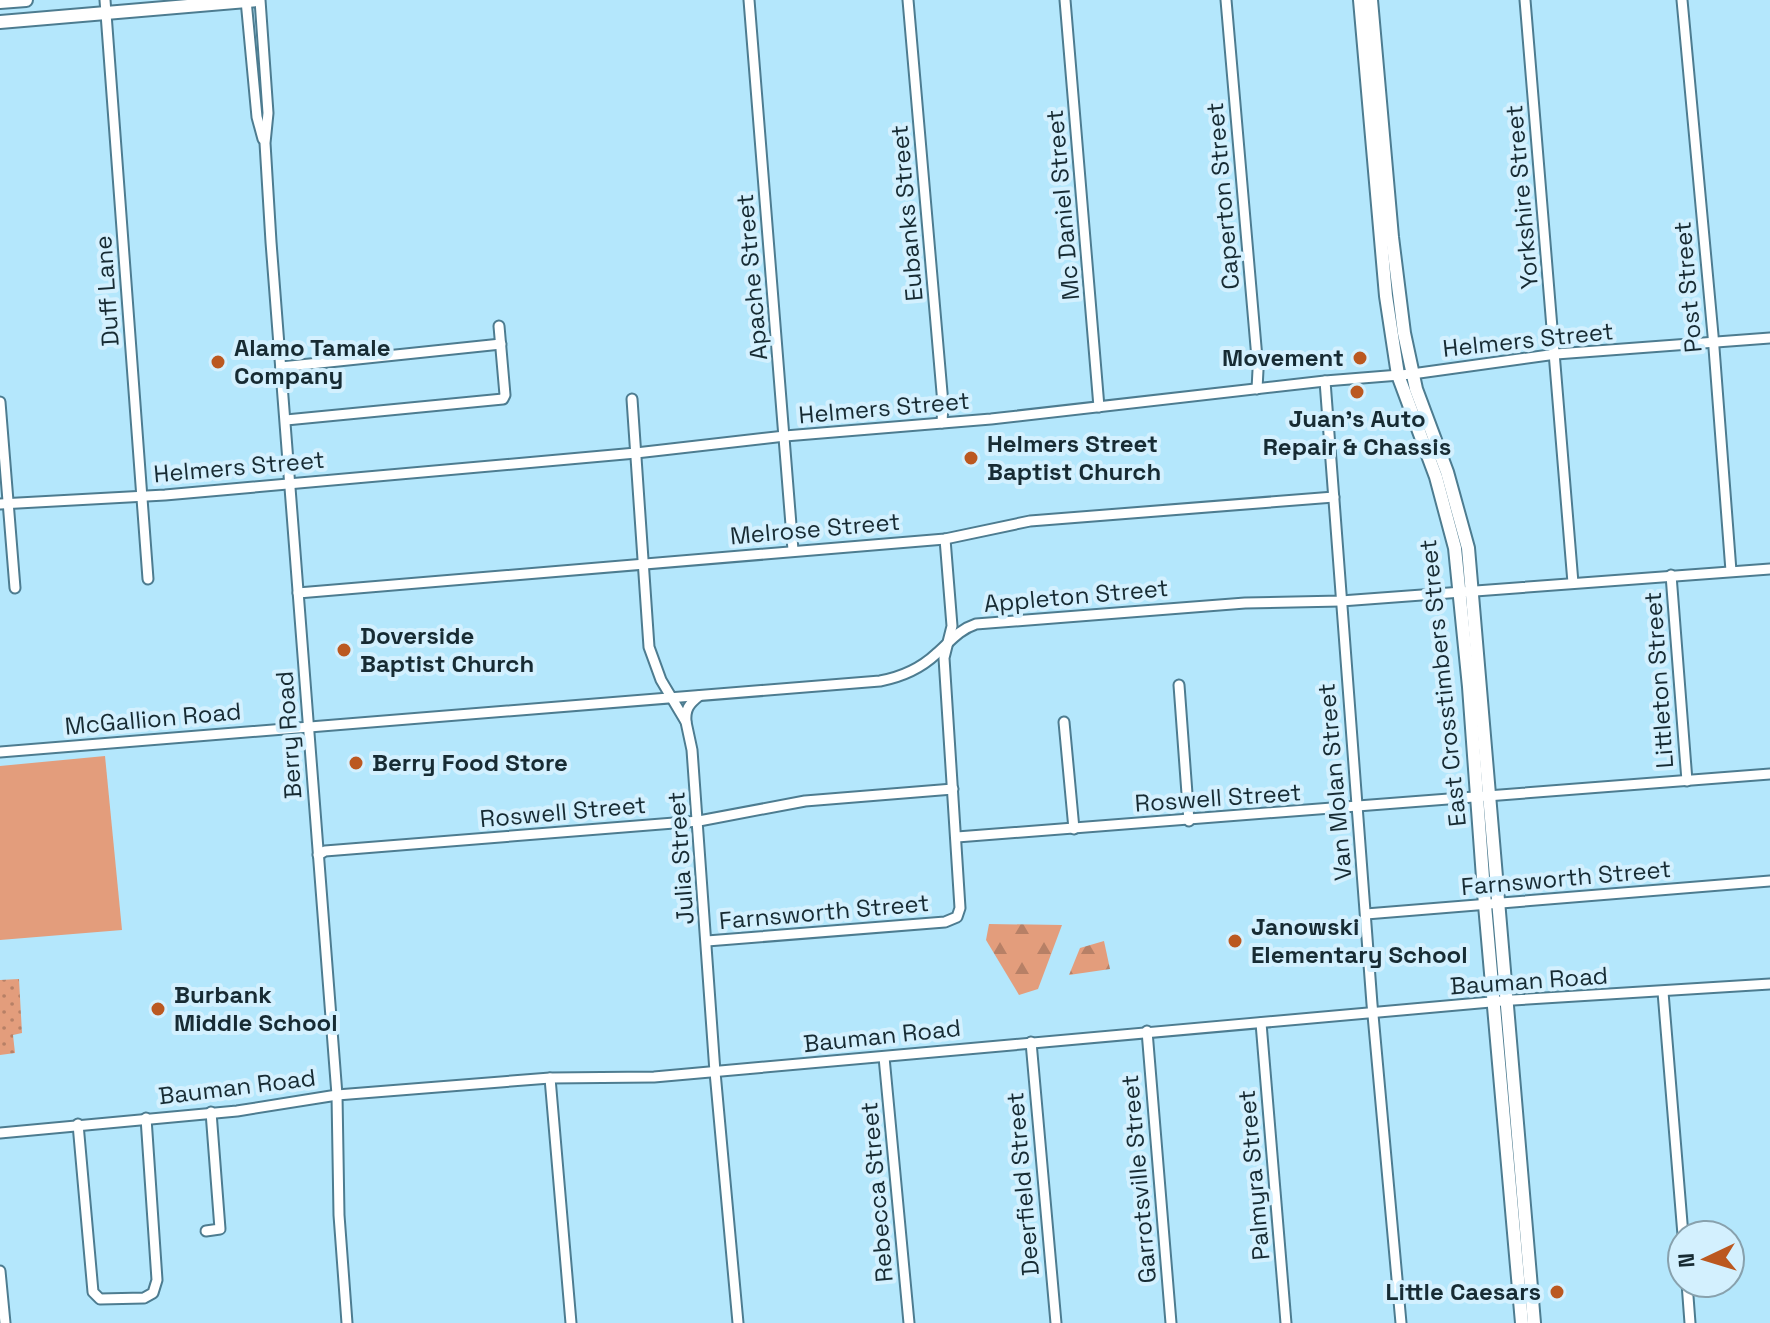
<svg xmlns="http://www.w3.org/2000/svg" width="1770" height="1323" font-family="'Space Grotesk',sans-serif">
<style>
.grass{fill:#e39d7c}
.forest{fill:url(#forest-firs)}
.park{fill:url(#park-dots)}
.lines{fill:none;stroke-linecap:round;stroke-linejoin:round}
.minor-casing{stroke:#4d7c90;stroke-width:13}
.major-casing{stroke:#4d7c90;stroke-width:16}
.minor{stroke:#fff;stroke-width:9}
.major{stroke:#fff;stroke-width:12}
.poi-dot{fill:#bb5820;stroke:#d3f0fe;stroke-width:3}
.labels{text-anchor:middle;stroke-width:8;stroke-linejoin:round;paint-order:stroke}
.street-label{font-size:24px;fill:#172b33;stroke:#d3f0fe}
.poi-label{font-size:24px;font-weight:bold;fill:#172b33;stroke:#d3f0fe;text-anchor:start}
</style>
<defs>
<pattern id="forest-firs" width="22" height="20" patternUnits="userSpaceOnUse" patternTransform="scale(2)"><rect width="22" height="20" fill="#e39d7c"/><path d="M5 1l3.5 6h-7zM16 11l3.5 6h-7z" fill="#b78066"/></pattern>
<pattern id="park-dots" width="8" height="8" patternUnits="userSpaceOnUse" patternTransform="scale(2)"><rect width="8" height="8" fill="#e39d7c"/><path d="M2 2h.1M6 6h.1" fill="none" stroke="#b78066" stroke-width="1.8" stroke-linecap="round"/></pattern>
</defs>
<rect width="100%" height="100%" fill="#b4e7fc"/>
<polygon class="grass" points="105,756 122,930 0,940 0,766"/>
<g class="forest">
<polygon points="989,924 1062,925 1038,989 1019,995 986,940"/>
<polygon points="1104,941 1110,969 1069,975 1080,948"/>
</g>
<polygon class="park" points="19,979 22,1033 13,1035 15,1053 0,1055 0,980"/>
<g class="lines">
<defs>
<g id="minor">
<polyline points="105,0 148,579"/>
<polyline points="246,0 257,117 263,139"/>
<polyline points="260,0 268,113 265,143 271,242 337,1095 339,1215 347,1323"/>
<polyline points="749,0 793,550"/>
<polyline points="908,0 943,404 942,423"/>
<polyline points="1065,0 1099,407"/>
<polyline points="1226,0 1258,370 1257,389"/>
<polyline points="1525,0 1573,583"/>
<polyline points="1682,0 1713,335 1731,571"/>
<polyline points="281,367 501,344"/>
<polyline points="1325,381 1372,1004 1401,1323"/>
<polyline points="632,399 649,647 661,680 686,722 692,750 715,1072 738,1323"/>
<polyline points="0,402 15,588"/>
<polyline points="286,420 503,399 505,395 499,326"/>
<polyline points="0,504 165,495 636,453 785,436 991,419 1325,381 1412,374 1556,354 1770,338"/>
<polyline points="1671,575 1687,781"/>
<polyline points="298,593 945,539 1030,521 1334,497"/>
<polyline points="1179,685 1189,821"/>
<path d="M686,722C685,709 689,704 699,696"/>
<polyline points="1064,722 1074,829"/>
<path d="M0,752L880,681C901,677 920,669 936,654C950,642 958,630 976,624L1245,603L1341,601L1770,569"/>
<polyline points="957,837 1770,774"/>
<polyline points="318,855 325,851 699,821 805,801 953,789"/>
<polyline points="1366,914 1770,881"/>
<polyline points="707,941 945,922 957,917 960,908 944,658 952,626 945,539"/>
<polyline points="1663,992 1683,1235"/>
<polyline points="1261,1023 1286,1323"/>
<polyline points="1147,1031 1171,1323"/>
<polyline points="1031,1042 1056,1323"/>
<polyline points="884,1057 909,1323"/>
<polyline points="550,1078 571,1323"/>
<polyline points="78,1124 93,1292 100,1299 144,1298 153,1293 157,1280 146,1118"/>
<polyline points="0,1133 237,1111 337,1095 550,1078 654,1077 1513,1000 1770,984"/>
<polyline points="206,1231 220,1229 211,1112"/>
<polyline points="0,1271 5,1323"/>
<polyline points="1687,1283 1690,1323"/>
</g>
<g id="major">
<polyline points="1360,0 1386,296 1398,375 1436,477 1455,548 1469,687 1485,905 1522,1323"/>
<polyline points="1371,0 1392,237 1404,333 1416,389 1447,472 1468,548 1534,1323"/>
<polyline points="0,2 26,0"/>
<polyline points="0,22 258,0"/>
</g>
</defs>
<use href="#minor" class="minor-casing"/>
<use href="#major" class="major-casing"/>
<use href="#minor" class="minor"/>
<use href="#major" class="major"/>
</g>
<g class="poi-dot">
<circle cx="1360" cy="358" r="8"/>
<circle cx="218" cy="362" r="8"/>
<circle cx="1357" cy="392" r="8"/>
<circle cx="971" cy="458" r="8"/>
<circle cx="344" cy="650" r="8"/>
<circle cx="356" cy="763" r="8"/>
<circle cx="1235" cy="941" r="8"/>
<circle cx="158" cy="1009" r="8"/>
<circle cx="1557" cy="1292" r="8"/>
</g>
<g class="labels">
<g class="street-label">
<text transform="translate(1223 196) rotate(-95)" y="8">Caperton Street</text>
<text transform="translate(1522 197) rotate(-95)" y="8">Yorkshire Street</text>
<text transform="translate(1063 205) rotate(-95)" y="8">Mc Daniel Street</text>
<text transform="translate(907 213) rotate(-95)" y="8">Eubanks Street</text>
<text transform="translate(752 277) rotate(-95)" y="8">Apache Street</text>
<text transform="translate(1688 287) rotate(-95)" y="8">Post Street</text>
<text transform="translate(107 291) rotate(-94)" y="8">Duff Lane</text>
<text transform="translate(1528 340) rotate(-6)" y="8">Helmers Street</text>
<text transform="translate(884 408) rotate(-5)" y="8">Helmers Street</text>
<text transform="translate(239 467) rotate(-5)" y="8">Helmers Street</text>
<text transform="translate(815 529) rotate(-5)" y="8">Melrose Street</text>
<text transform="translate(1076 596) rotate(-5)" y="8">Appleton Street</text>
<text transform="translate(1659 680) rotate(-94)" y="8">Littleton Street</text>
<text transform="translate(1443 683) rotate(-96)" y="8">East Crosstimbers Street</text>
<text transform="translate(153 719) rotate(-5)" y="8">McGallion Road</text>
<text transform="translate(289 735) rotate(-94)" y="8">Berry Road</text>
<text transform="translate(1335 782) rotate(-95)" y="8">Van Molan Street</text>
<text transform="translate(1218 798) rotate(-4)" y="8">Roswell Street</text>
<text transform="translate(563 812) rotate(-5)" y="8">Roswell Street</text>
<text transform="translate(681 858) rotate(-94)" y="8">Julia Street</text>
<text transform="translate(1566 878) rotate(-5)" y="8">Farnsworth Street</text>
<text transform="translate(824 912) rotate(-5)" y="8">Farnsworth Street</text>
<text transform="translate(1529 981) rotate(-4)" y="8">Bauman Road</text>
<text transform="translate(882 1036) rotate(-6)" y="8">Bauman Road</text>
<text transform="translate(237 1087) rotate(-7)" y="8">Bauman Road</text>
<text transform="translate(1254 1175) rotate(-95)" y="8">Palmyra Street</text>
<text transform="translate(1139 1179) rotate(-95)" y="8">Garrotsville Street</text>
<text transform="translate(1023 1184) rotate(-95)" y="8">Deerfield Street</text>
<text transform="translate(877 1192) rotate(-95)" y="8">Rebecca Street</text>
</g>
<g class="poi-label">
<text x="234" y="356">Alamo Tamale<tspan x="234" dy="28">Company</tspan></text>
<text x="1344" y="366" text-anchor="end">Movement</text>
<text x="1357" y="427" text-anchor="middle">Juan's Auto<tspan x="1357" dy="28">Repair &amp; Chassis</tspan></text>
<text x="987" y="452">Helmers Street<tspan x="987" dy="28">Baptist Church</tspan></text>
<text x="360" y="644">Doverside<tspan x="360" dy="28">Baptist Church</tspan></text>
<text x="372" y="771">Berry Food Store</text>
<text x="1251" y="935">Janowski<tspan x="1251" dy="28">Elementary School</tspan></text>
<text x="174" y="1003">Burbank<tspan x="174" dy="28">Middle School</tspan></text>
<text x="1541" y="1300" text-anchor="end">Little Caesars</text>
</g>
</g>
<g transform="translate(1706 1259) rotate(266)"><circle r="38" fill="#d3f0fe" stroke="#88a1ad" stroke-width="2"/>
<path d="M0-6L14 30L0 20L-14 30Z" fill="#bb5820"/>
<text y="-12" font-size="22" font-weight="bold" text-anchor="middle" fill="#172b33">N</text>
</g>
</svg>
